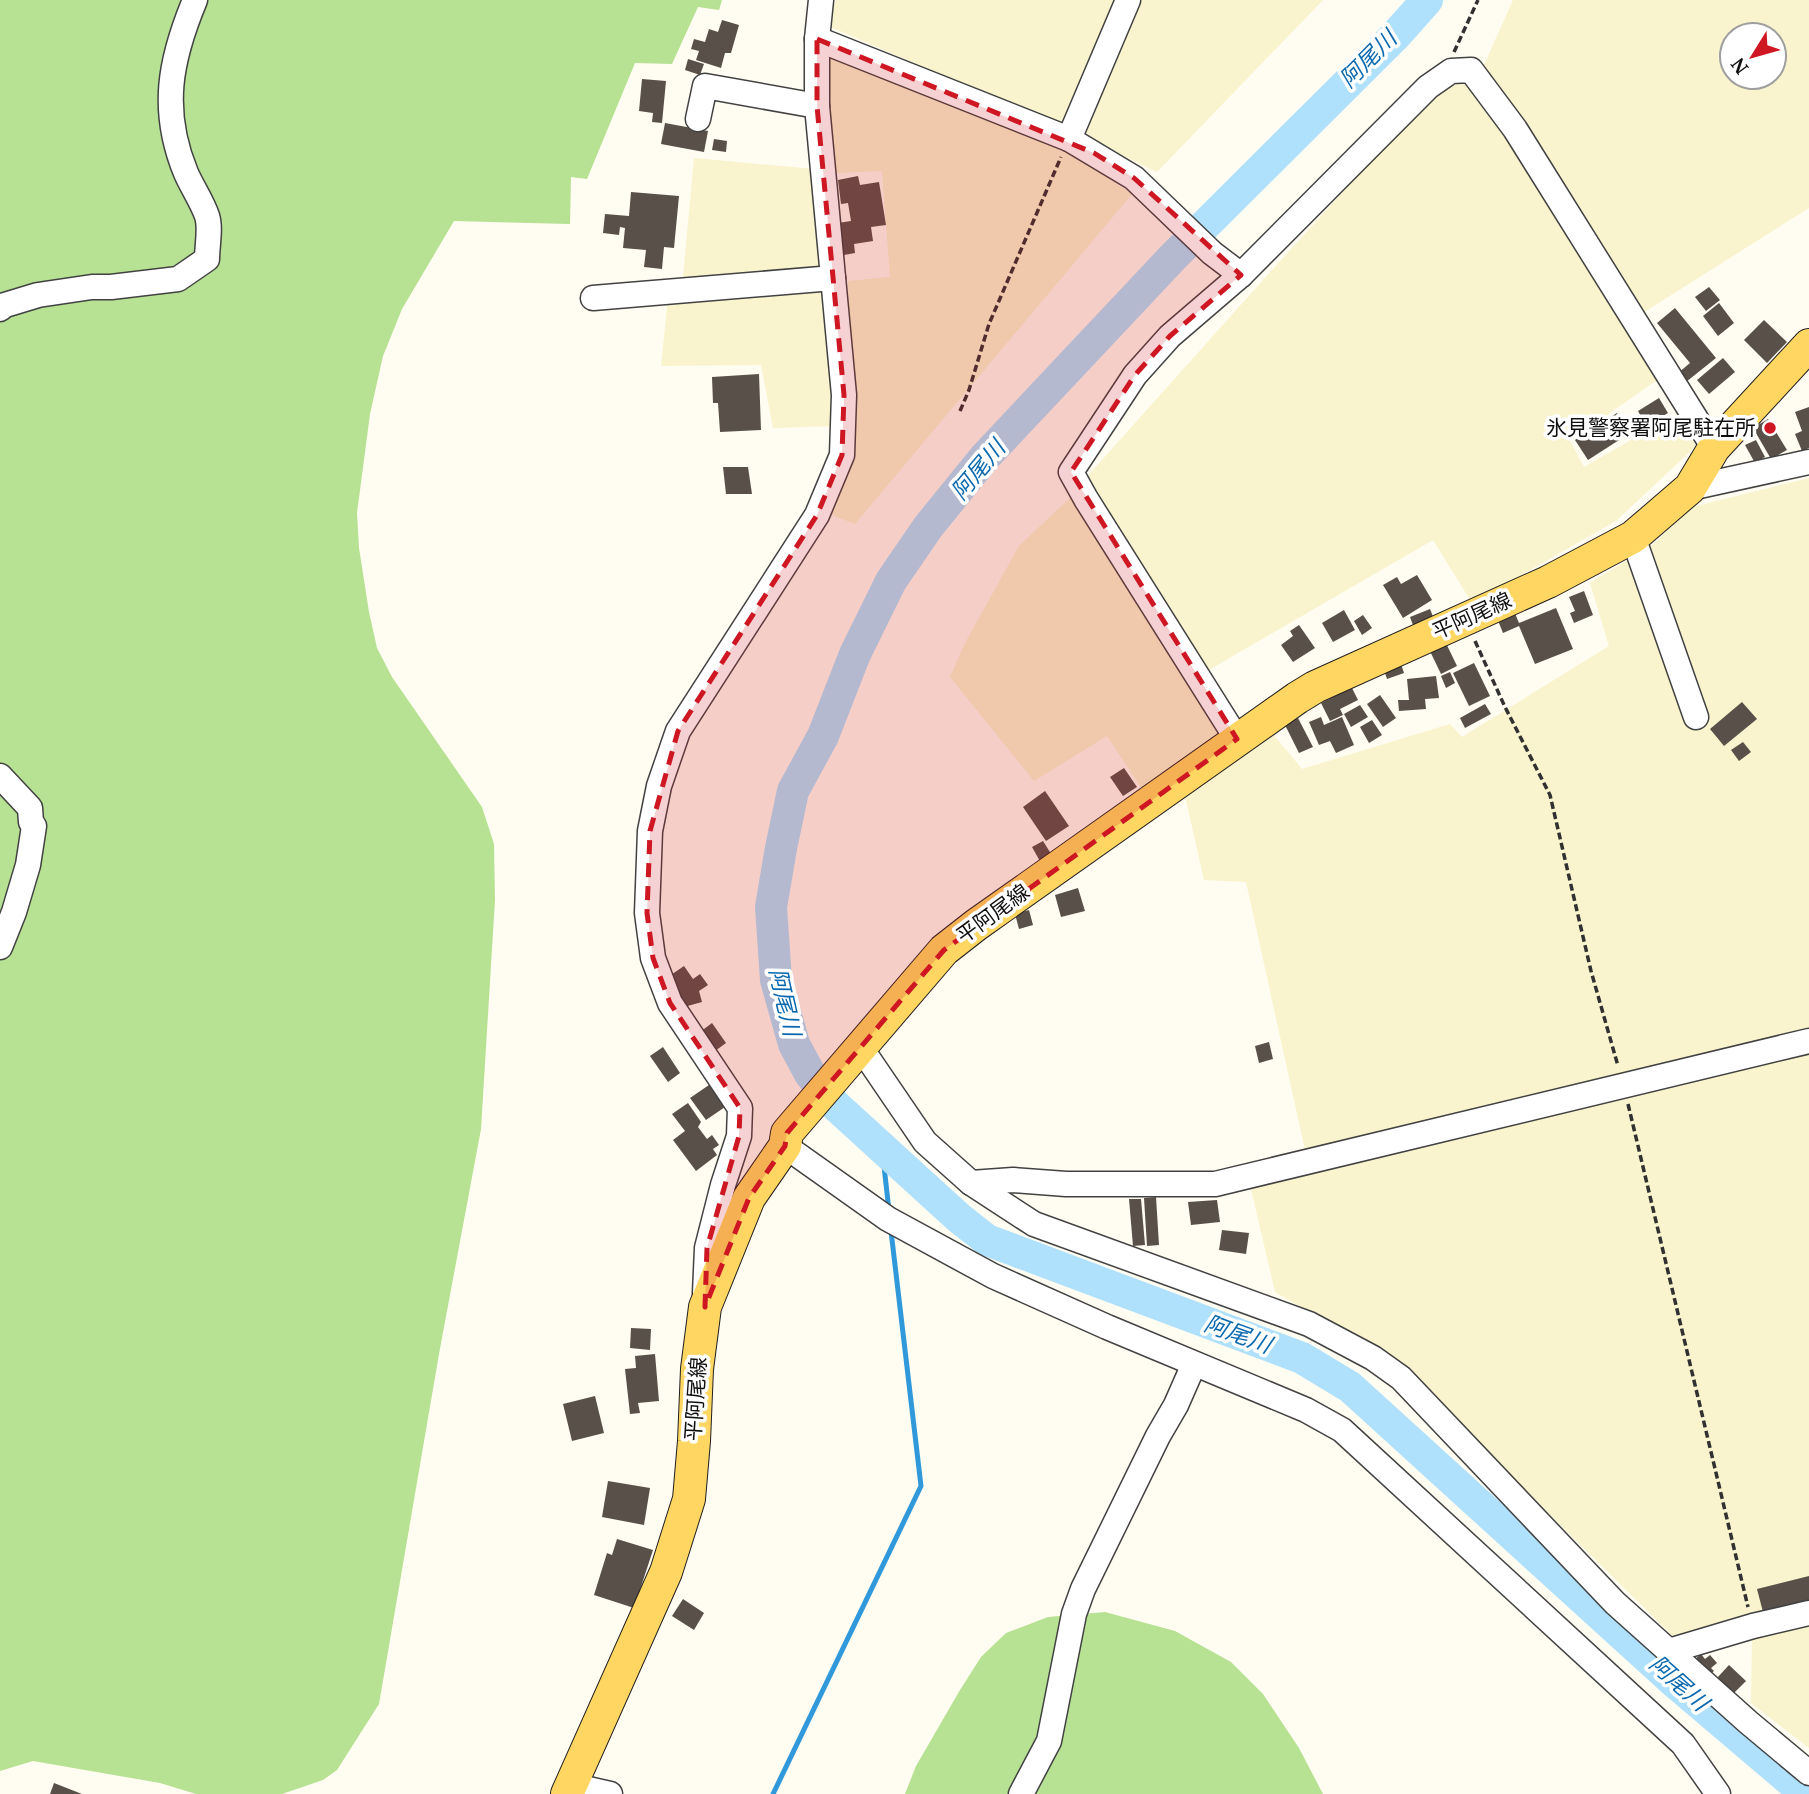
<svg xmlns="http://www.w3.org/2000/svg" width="1809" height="1794" font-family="'PT Serif','Noto Sans JP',serif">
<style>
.farmland{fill:#f9f4cd;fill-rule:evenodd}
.forest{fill:#b7e193}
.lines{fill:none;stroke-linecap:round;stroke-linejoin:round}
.stream{stroke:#2f99db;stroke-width:5}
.river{stroke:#afe1fc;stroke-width:32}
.building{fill:#59504a}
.minor-casing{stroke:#424242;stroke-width:27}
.major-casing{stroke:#202020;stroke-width:34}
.path{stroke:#313131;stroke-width:3.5;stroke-dasharray:7 3.5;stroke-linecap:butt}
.minor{stroke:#fff;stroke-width:24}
.major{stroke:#ffd661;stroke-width:32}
.marked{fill:#ce1723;fill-opacity:0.2;stroke:#ce1723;stroke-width:5;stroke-dasharray:14 9;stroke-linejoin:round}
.poi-dot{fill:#ce1723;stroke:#fff;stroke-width:2.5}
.labels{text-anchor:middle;stroke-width:7;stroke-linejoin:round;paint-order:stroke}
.poi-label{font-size:21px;fill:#0f0f0f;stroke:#fff;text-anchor:end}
.street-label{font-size:21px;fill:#0f0f0f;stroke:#fff}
.water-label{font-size:23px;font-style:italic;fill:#0a69af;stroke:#fff}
</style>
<rect width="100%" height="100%" fill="#fffcf1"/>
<g class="farmland">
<polygon points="836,0 1120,0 1065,128 826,25"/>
<polygon points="1140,0 1323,0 1157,172 1083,137"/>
<path d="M1513,0H1809V208L1638,316L1483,67ZM1732,35H1774V77H1732Z"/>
<polygon points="825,51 1055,143 1132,194 855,524 827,513 852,460 848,281 890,277 882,171 836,173"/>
<polygon points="1464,79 1486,102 1657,380 1570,441 1584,467 1678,413 1696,446 1616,521 1472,603 1433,540 1207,671 1084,480 1273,269 1436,89"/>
<polygon points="694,158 814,169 824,271 683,277"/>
<polygon points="826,286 837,426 773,428 761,365 661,366 668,298"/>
<polygon points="1809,478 1809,1029 1305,1150 1246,882 1204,880 1185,796 1273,734 1302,769 1450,724 1462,737 1609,646 1590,583 1655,543 1688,508"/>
<polygon points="1074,494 1225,732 1146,795 1107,736 1034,781 950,677 965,643 1019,546"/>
<polygon points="1809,1054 1809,1605 1674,1637 1503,1469 1413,1372 1275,1292 1251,1189"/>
<polygon points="1809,1625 1809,1748 1751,1703 1752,1638"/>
</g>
<g class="forest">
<polygon points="0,0 722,0 719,10 698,7 672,64 635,63 587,179 571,177 570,224 454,221 402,309 383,356 370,414 357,513 359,548 369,612 377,648 392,677 482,807 494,844 495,900 481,1129 439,1354 379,1704 337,1770 323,1780 282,1794 196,1794 160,1783 33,1761 0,1771"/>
<polygon points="1105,1612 1175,1631 1231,1662 1263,1694 1299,1748 1323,1794 905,1794 916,1766 960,1690 981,1657 1006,1633 1048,1617"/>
</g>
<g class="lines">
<g class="stream">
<polyline points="882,1148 889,1211"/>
<polyline points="773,1794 921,1486 891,1231"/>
</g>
<polyline class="river" points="1427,0 1395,36 1173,257 984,458 928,527 891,581 855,654 823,736 793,791 781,848 771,907 776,980 794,1044 810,1074 835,1105 959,1218 987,1240 1302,1358 1350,1387 1671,1679 1792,1782 1804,1794"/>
</g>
<g class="building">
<polygon points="722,20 739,25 731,53 725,53 721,68 696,60 699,51 691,49 694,39 705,42 709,29 718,32"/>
<polygon points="688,59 704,64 700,75 685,70"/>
<polygon points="642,79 666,81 662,123 652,122 653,113 639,111"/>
<polygon points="665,123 708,131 704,152 661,144"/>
<polygon points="714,139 727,141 726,152 712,150"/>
<polygon points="858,176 860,185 879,182 886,225 871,227 873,241 854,244 855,253 844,255 838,223 851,221 848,203 841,204 838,180"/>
<polygon points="631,192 679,196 674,248 664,247 662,269 644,267 646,250 623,248 625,228 620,227 619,235 603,233 605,214 629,216"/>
<polygon points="1709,287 1720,300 1706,311 1695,297"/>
<polygon points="1719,303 1734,323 1718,336 1703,316"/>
<polygon points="1675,308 1716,358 1686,382 1678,373 1690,363 1657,323"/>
<polygon points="1764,320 1787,342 1767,363 1744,340"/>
<polygon points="1723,358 1735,372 1709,394 1697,380"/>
<polygon points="759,374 761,430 720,432 718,403 713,403 712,377"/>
<polygon points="1659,398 1668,413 1646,426 1638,411"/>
<polygon points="1809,407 1809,448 1802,451 1795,434 1802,431 1795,412"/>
<polygon points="1617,413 1630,433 1588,460 1575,440"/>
<polygon points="1768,419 1787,450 1771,459 1753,428"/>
<polygon points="1756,440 1765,457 1755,463 1745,445"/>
<polygon points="723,467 748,467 752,494 726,494"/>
<polygon points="1417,575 1432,600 1403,618 1383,585 1397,577 1401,584"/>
<polygon points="1584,591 1593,615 1574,623 1570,613 1575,611 1569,597"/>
<polygon points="1556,608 1573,649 1535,664 1519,626 1503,633 1497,618 1514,611 1519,623"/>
<polygon points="1430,609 1434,619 1414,628 1410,617"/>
<polygon points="1344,610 1355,630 1333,642 1322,623"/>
<polygon points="1363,615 1372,628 1362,635 1354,621"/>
<polygon points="1299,625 1315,648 1293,662 1281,645 1293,636 1290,631"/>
<polygon points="1444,639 1457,666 1441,674 1428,647"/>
<polygon points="1474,663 1490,696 1469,706 1453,673"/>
<polygon points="1401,664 1404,673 1387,679 1384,670"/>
<polygon points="1450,672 1455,683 1446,688 1441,676"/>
<polygon points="1436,676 1439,698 1425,699 1426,709 1399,711 1398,700 1409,700 1407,679"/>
<polygon points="1352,688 1358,700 1340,709 1343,715 1330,721 1321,703"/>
<polygon points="1380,695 1396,718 1383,727 1367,704"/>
<polygon points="1742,702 1757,719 1724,746 1710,729"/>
<polygon points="1485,704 1491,714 1465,728 1460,718"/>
<polygon points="1360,705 1368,717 1351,727 1344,714"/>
<polygon points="1321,717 1324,725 1342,717 1354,745 1336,753 1330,741 1319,745 1309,722"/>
<polygon points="1298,718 1313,747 1299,753 1285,725"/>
<polygon points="1372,720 1382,735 1369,743 1360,727"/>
<polygon points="1743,742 1751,752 1739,761 1731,750"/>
<polygon points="1124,768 1137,787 1123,796 1110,777"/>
<polygon points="1045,791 1069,826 1046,841 1023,807"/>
<polygon points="1043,841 1053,857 1041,863 1032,847"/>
<polygon points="1078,888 1085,911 1061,917 1055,895"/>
<polygon points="1029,910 1033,925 1019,929 1015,914"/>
<polygon points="684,966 693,979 700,974 708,985 699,991 702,1002 684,1007 665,979"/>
<polygon points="712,1023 726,1043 715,1051 700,1032"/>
<polygon points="1269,1042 1273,1059 1259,1063 1255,1046"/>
<polygon points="663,1047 680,1073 668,1082 650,1056"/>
<polygon points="709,1085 725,1107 706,1120 690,1098"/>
<polygon points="688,1103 701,1122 698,1127 707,1139 712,1135 719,1145 713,1149 717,1155 696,1171 673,1140 685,1131 672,1114"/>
<polygon points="1156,1197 1159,1245 1147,1246 1144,1198"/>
<polygon points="1129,1199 1141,1199 1145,1245 1133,1246"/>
<polygon points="1217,1200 1220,1222 1191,1225 1188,1202"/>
<polygon points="1222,1230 1249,1233 1246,1254 1219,1250"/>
<polygon points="631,1328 651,1329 650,1350 630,1348"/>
<polygon points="655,1354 659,1401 638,1403 640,1413 630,1414 625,1369 636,1368 635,1356"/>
<polygon points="595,1396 604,1433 572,1441 563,1404"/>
<polygon points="608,1481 650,1488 644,1525 602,1517"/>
<polygon points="617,1539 653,1550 634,1608 594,1595 607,1553 612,1555"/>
<polygon points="1809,1576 1809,1605 1764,1616 1757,1589"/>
<polygon points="683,1599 704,1613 694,1630 672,1616"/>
<polygon points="1701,1654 1705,1659 1710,1655 1717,1663 1711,1668 1714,1671 1708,1676 1694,1660"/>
<polygon points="1729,1665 1746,1681 1733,1694 1717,1678"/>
<polygon points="54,1783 82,1794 50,1794"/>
</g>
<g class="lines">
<defs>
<g id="minor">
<polyline points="817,39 1069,139 1134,178 1212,253 1241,275"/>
<polyline points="698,119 705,86 817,106"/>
<polyline points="1069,139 1128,0"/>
<polyline points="593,298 833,278"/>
<path d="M0,309L5,305L38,295L92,287H111L178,279L207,259C207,246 211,228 207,216C202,201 192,187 186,173C160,110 170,60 195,0"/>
<polyline points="1690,488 1809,462"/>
<polyline points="1633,537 1696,717"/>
<polyline points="1237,739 1086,499 1071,472 1135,375 1170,336 1241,275 1428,87 1451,71 1471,70 1515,129 1714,448"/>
<polyline points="0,776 30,808 31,822 34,826 28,865 14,912 0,947"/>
<polyline points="861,1048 925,1142 971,1183 1034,1224 1309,1324 1373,1358 1401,1378 1615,1603 1748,1722 1809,1773"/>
<polyline points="785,1146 888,1219 993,1276 1107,1327 1306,1410 1342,1430 1683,1744 1718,1794"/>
<polyline points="971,1183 1013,1180 1066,1184 1215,1184 1809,1041"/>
<polyline points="705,1293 707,1248 723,1185 739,1136 740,1108 670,1003 653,958 647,913 650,831 659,786 678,731 817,515 842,455 844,395 817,106 817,39 821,0"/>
<polyline points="1669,1651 1753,1626 1809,1613"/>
<polyline points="571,1785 610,1794"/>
<polyline points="1021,1794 1049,1741 1074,1614 1083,1589 1158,1436 1176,1405 1194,1364"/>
</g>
<polyline id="major" points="567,1794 666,1572 689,1499 694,1441 697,1369 705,1307 749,1198 785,1146 787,1133 944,950 976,925 1297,698 1315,687 1548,582 1633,537 1690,488 1714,448 1809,345"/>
</defs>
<use href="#minor" class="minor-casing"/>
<use href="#major" class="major-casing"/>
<g class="path">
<polyline points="1454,52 1478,0"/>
<polyline points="960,411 969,390 989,324 1061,157"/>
<polyline points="1475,641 1505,707 1550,795 1591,971 1618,1066"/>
<polyline points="1628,1104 1748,1607"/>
</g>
<use href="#minor" class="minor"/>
<use href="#major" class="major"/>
</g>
<path class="marked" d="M817,39L1094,153L1134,178L1241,275L1170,336L1135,375L1071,472L1237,739L944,950L787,1133L785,1146L749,1198L705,1307L707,1248L739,1136L740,1108L670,1003L653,958L647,913L650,831L678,731L817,515L842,455L844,395L817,106Z"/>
<circle class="poi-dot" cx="1770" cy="428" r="7"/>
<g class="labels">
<g class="poi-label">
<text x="1756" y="435">氷見警察署阿尾駐在所</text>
</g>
<g class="street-label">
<text transform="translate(1472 616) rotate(-24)" y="7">平阿尾線</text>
<text transform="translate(993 914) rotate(-36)" y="7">平阿尾線</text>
<text transform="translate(696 1399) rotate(-86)" y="7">平阿尾線</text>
</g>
<g class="water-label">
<text transform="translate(1368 59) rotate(-45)" y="8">阿尾川</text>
<text transform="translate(978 470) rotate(-50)" y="8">阿尾川</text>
<text transform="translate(785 1002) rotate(77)" y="8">阿尾川</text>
<text transform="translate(1238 1334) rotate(20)" y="8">阿尾川</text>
<text transform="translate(1679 1683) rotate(42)" y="8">阿尾川</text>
</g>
</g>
<g transform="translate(1753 56) rotate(233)"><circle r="33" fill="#ffffff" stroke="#9f9f9f" stroke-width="2"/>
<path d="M0-5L12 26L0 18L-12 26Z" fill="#ce1723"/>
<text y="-10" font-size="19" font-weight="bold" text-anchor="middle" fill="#0f0f0f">N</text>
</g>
</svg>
